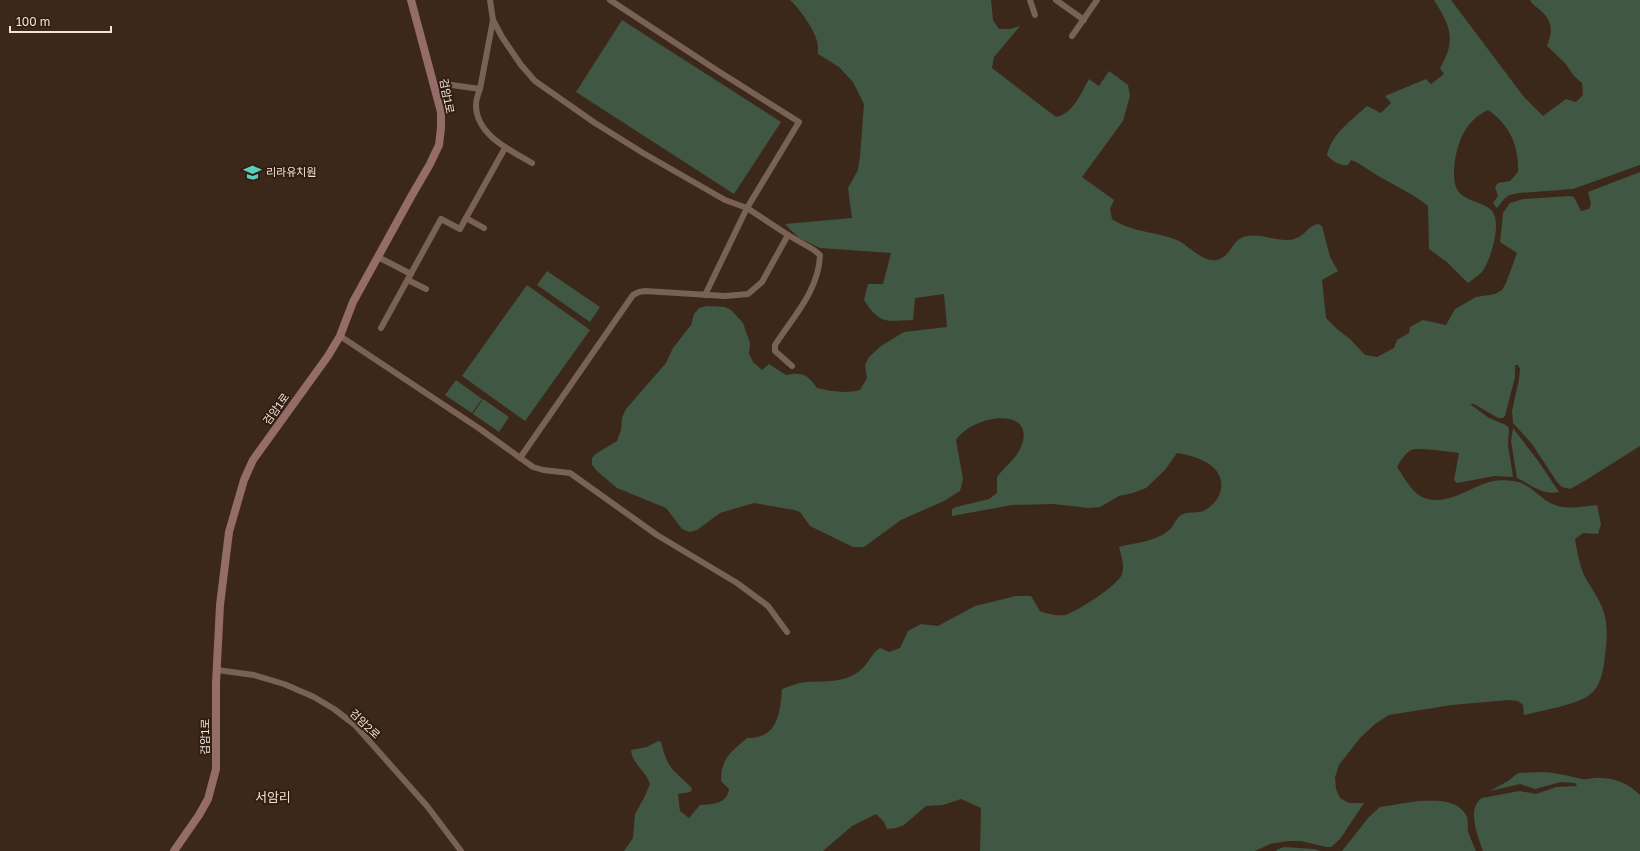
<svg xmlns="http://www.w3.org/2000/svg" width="1640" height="851" font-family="'Golos Text','Noto Sans KR',sans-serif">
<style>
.green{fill:#405743}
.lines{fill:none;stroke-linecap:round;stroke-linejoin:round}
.street{stroke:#796153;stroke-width:6}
.secondary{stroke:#946c68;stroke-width:8}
.labels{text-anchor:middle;stroke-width:4;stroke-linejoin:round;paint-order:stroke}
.street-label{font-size:11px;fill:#f2e4dc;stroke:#311e12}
.poi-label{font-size:11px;fill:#f2e4dc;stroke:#311e12;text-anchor:start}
.quarter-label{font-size:13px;fill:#f8ddcd;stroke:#311e12}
</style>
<rect width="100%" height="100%" fill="#3c271b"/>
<g class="green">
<path d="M790,0H991L993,20L999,29H1010L1020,26L994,57L992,68L1056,117C1073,114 1081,93 1089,79L1099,86L1109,71L1128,85L1130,96L1123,121L1082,177L1114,200L1110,209L1112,219C1132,233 1157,231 1179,241C1190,247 1203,262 1216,260C1227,259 1231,246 1238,240C1252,230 1271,240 1286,240C1305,240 1306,226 1318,224L1322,226L1330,257L1338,271L1322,280L1326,318L1337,329L1350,339L1365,355L1377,357L1394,348L1397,340L1409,333L1410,327L1423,320L1446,325L1455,309L1476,297L1495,294L1502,290L1506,283L1517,253L1500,242L1503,213L1510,203L1523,199L1570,196L1574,197L1581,211L1589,209L1591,204L1588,192L1640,172V446L1586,480L1570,489L1562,487L1557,482L1532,444L1513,423L1512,411L1519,379L1520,369L1518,365H1515V377L1505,416L1503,418H1498L1474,404H1470L1489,418L1506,425L1509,428L1508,445L1513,477L1494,476L1457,483L1454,480L1459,453C1450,452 1416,447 1411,450C1405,453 1400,462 1397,467C1405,478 1413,496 1428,499C1448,504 1470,488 1489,482C1496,480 1506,480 1513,481C1530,482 1540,500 1555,505C1568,510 1584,506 1597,505L1601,524L1598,534L1583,533L1575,539C1577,551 1579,563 1584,575C1590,587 1600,599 1604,613C1609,630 1606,647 1604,664C1602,676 1599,689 1588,696C1575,705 1540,711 1524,715L1523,705L1518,701L1509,700L1452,705L1389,715L1375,724L1360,738L1339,765L1335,777L1336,789L1340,798L1349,803H1364L1340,839L1331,847H1326L1301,841H1288L1270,844L1255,851H980L981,808L961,799L943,805L926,806L904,825L896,828L887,829L884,822L876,814L852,826L823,851H624L633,838L635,814L644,798L650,784C646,771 632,764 631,750L647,747L658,741L661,742C668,769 671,768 691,787L692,790L690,792L678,794L680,811L689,818L700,805C713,804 727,804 729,789L721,781C721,758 731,752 747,738C778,739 780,713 782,689C790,686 798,683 806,682C822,681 840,683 855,674C867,668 871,653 880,648L889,652L900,648L908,631L921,624L938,626L975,606L1016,596H1031L1040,611C1047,614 1057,616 1065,615C1076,612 1119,585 1122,574C1125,564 1121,556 1119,547C1134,543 1155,542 1168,531C1174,527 1175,519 1181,515C1190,510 1199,515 1207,509C1213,505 1218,499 1220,493C1228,466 1197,456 1177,453L1165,470L1146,488L1133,493L1119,496L1100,507L1089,508L1053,504L1012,505L952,516V509L956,507L989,499L997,493V477C1004,467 1015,460 1020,449C1040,406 974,413 956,440L963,479L960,491L944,501L901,520L864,547H853L810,526L800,512L794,510L754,503L720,513L697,530L690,532L682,529L666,508L617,488L597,471L592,465V458L597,453L617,441L621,430L622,418L626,409L666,363L673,348L691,325L694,314L699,308L707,306L725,307L731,310L743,323L750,343L749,354L753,362L762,370L769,364L786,375C802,372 807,374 817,388C831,391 845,394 860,390L867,378L865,365L869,357L881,346L904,332L947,327L944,294L915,298L913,320C886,321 880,325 864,300L868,284H883L891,253L820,248L799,238L785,224L852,218L848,188L858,170L860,156L864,104L853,82L839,67L818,54C818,49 818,45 817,41C814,29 799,8 790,0Z"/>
<path d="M1434,0H1451L1524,97L1543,116L1566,99L1576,102L1583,95L1582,83L1574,76L1565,63L1547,46C1553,30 1553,21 1539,9C1535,6 1532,4 1530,0H1640V165L1573,189L1519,193L1509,195L1504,199L1497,208L1493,203L1498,196L1495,187L1498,183L1510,181L1518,172C1519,146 1510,125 1488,110C1464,121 1456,145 1454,170C1454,176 1454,185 1458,191C1466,202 1483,201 1492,211C1502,223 1491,257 1484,269C1480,275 1473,279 1468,283L1448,263L1429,249L1428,206C1412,193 1393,185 1375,174C1367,169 1360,163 1351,160L1348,165C1339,166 1332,161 1327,155C1332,133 1352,120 1367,106L1381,113L1391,103L1385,96L1426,79L1431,84L1444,74L1440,68C1457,39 1450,26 1434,0Z"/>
<polygon points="622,20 781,122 734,194 576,92"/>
<polygon points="547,271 600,307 590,322 537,285"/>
<polygon points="527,285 590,330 525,421 462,376"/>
<polygon points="456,380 482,399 472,413 445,395"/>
<polygon points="483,399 509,417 499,432 473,414"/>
<path d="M1513,428L1539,462L1559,492C1543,496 1530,484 1517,478L1511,441Z"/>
<path d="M1544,772C1557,773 1569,776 1582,779C1588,780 1594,777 1600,778C1616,778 1629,784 1640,795V851H1483C1478,837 1466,808 1482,798L1514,792L1520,791L1536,794L1556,787L1577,786L1575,783L1561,782L1535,789L1520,784L1490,791L1508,781L1518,773Z"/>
<path d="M1418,801C1434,801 1456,798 1466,815C1469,820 1467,826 1468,831C1470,837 1473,844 1476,851H1342L1369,817L1380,807Z"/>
<polygon points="1284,847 1314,849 1321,851 1277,851 1276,850"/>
</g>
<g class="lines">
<g class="street">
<path d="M490,0L493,20L502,37L521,65L535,81L595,123L643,153L725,200L747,208L788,235L814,250L820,255C819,290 793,317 775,345V351L792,366"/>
<polyline points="610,0 718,71 799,122 747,208 705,295"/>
<polyline points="1030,0 1035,15"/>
<polyline points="1056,0 1084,20"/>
<polyline points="1072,36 1097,0"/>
<polyline points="445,84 480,89 493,20"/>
<path d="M480,89C478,94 476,100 476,105C476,135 510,150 532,163"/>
<polyline points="484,228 466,218 505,148"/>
<polyline points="378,257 411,274"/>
<polyline points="408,280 426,289"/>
<polyline points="381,328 441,219 460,229 466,218"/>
<polyline points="340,336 480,429 533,467 543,470 570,473 657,535 737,583 768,606 787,632"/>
<polyline points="520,458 633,295 639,292 645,291 725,296 748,294 762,282 788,235"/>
<polyline points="217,670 254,675 284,684 314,697 334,709 355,725 427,806 461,851"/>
</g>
<polyline class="secondary" points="174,851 199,815 208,799 216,769 216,683 220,605 229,532 244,480 253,460 328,356 340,336 353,302 412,195 430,164 439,145 441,128 441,112 411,0"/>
</g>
<defs>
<symbol id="school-bare" viewBox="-9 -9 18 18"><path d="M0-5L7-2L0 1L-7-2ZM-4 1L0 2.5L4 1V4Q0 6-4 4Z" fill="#5acebd" stroke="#311e12" stroke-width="2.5" paint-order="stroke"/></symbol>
</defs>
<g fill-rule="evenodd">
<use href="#school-bare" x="240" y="160" width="25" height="25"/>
</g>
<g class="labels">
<g class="street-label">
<text transform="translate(447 96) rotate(79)" y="4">검암1로</text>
<text transform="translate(276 409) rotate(-54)" y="4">검암1로</text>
<text transform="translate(365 724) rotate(44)" y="4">검암2로</text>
<text transform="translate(205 737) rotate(-90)" y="4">검암1로</text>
</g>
<g class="poi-label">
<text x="266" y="176">리라유치원</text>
</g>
<g class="quarter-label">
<text x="273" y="802">서암리</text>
</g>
</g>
<path d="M10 26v6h101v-6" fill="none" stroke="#f2e4dc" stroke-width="2"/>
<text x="16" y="26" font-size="12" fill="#f2e4dc" stroke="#311e12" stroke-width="3" paint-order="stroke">100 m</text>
</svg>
